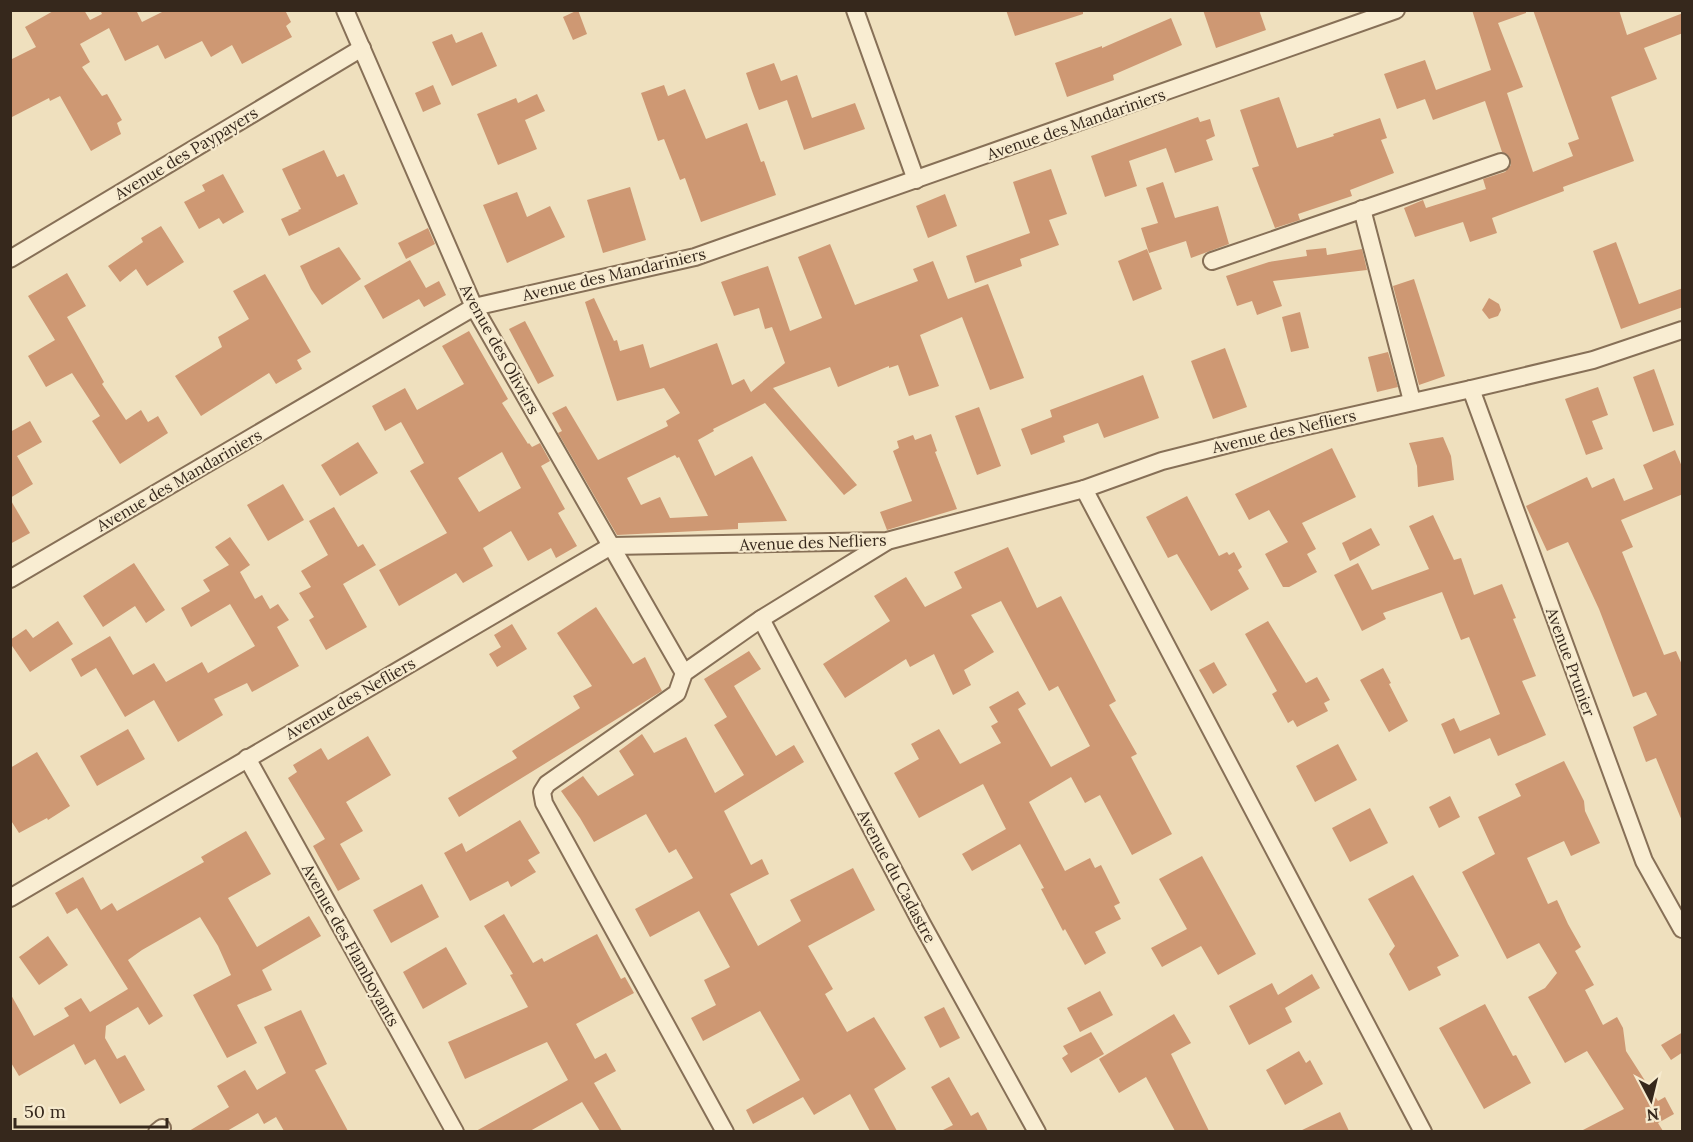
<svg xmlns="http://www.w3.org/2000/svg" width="1693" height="1142" font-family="Lora,serif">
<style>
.building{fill:#ce9873;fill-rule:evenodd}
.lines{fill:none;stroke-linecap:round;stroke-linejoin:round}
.street-casing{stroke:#877057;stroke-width:20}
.street{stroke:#f9edd2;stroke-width:16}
.labels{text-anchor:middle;stroke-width:4.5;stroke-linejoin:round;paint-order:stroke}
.street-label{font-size:16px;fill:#36281c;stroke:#f6eace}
</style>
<rect width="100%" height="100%" fill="#efe0be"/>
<g class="building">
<polygon points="55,10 84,10 90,20 102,14 100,10 140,10 137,12 142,22 166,10 285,10 291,22 286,26 292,37 242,64 232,45 211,57 202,41 165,59 158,45 125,61 109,28 80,44 90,62 82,67 102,96 107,94 122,120 117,123 121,134 91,151 60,96 50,101 49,98 10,118 10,60 36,47 25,27"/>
<polygon points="578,10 587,34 573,40 563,17"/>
<polygon points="1006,10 1083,10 1083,14 1015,36"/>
<polygon points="1203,10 1259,10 1266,30 1216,48"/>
<polygon points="1472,10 1526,10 1526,13 1498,23 1523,87 1507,93 1533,172 1573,156 1568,143 1579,139 1533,10 1619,10 1627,35 1683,13 1683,33 1644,48 1657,79 1611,97 1634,161 1563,187 1564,191 1492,218 1497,233 1470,242 1463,222 1415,237 1404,208 1423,200 1426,208 1486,189 1483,179 1505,172 1511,165 1508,155 1502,152 1485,101 1433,120 1425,99 1397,109 1384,74 1425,60 1436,90 1491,70"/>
<polygon points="1171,18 1182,45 1113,75 1114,80 1067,97 1055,63 1102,46 1102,48"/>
<polygon points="482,32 497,66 452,86 432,42 452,34 456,43"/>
<polygon points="774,63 781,81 797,75 812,118 855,103 865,129 804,150 787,100 759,110 752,91 746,73"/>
<polygon points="433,85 441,104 423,112 415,93"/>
<polygon points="664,85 668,96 685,89 706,139 747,123 761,162 764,161 776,195 701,222 685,178 680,180 664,139 658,141 641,93"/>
<polygon points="537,94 545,111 525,120 537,149 498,165 477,114 516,98 518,103"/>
<polygon points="1279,97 1297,148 1334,136 1333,134 1380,118 1387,138 1381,140 1394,173 1350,190 1352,196 1298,214 1300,220 1275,228 1252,168 1259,166 1240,110"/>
<polygon points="1198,117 1200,122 1210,119 1215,136 1206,140 1213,160 1175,173 1166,148 1129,161 1137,186 1105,197 1091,156"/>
<polygon points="324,150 337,177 344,174 358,204 289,236 281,219 299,211 298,210 301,209 282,169"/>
<polygon points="1051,169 1067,214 1049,220 1059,245 1020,259 1022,266 975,283 966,256 1030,233 1013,182"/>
<polygon points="223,174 244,212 223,224 219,218 199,229 184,202 205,191 202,185"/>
<polygon points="1163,182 1175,218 1218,206 1229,244 1191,258 1186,241 1149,253 1141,228 1158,223 1146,188"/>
<polygon points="630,187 646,240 603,253 587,200"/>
<polygon points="517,192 527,217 550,206 565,237 507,263 483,205"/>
<polygon points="945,194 957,226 928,238 916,206"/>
<polygon points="161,226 184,262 147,286 136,269 120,282 108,266 143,242 141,238"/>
<polygon points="428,228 435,244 406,259 398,243"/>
<polygon points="1616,242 1639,304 1683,288 1683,307 1621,329 1593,251"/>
<path d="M830,244L855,305L918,281L913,269L933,261L948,299L988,284L1024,378L990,390L962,317L920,335L939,386L909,396L898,365L889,368V366L838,387L830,367L773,388L857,485L844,495L765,403L713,429L714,431L698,440L715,476L752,456L787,521L738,523V529L617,535L558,433L562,431L552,413L566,406L598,460L668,426L666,421L680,413L664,388L617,401L585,302L594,298L614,341L617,340L620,351L643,344L650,368L717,343L732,385L744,379L751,392L785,363L772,327L765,329L759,308L734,316L721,282L768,266L790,331L822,318L798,257ZM675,455L677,458L679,457L708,516L670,518L660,497L641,505L627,478Z"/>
<polygon points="339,247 361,279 322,305 311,289 300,266"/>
<polygon points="1326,248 1327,255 1362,249 1367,270 1273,281 1282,306 1257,315 1252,301 1237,306 1226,276 1269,262 1307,256 1306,250"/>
<polygon points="1147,249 1162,289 1133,301 1118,261"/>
<polygon points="410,260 426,288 439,281 446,295 424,307 419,299 383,319 364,286"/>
<polygon points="67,273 86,306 67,317 104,382 102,384 126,420 141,410 148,422 158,416 168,433 120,464 92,421 100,416 72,373 46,387 28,356 55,340 28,296"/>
<polygon points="265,274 311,352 297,360 302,369 276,384 269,373 201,416 175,376 222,347 218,337 249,319 233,291"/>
<polygon points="1414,279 1445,376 1419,385 1393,286"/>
<polygon points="1489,298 1499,304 1501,310 1498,316 1489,319 1482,310"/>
<polygon points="1300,312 1309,348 1291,352 1282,317"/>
<polygon points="525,321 554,376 538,384 509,329"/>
<path d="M469,331L508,399L502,403L528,444L529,443L532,447L540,443L550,461L541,466L565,509L558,513L577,546L556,558L551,548L528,561L511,531L483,548L493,566L463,583L456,573L399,606L379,570L447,533L410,471L424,463L401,422L385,431L372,406L405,388L417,410L464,384L442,346ZM502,452L521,488L479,512L458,478Z"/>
<polygon points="1225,348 1247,407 1213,419 1191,361"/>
<polygon points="1388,352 1398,387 1377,392 1368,357"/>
<polygon points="1654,369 1674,425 1653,432 1633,377"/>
<polygon points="1143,375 1159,418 1104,438 1098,423 1063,436 1065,442 1031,455 1021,429 1052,417 1050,410"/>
<polygon points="1598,387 1608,415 1592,421 1603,449 1586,455 1565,399"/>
<polygon points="979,407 1001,466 977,475 955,416"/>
<polygon points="30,421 42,442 17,456 33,484 10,498 10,432"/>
<polygon points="931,434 937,451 935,452 957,509 887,530 880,512 912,501 893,451 899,448 897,441 913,435 915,440"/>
<polygon points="1443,437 1451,456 1454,480 1418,487 1417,466 1409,443"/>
<polygon points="358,442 378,473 340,496 321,465"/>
<polygon points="1332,448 1356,497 1302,523 1316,549 1307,554 1317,572 1289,587 1283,587 1265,554 1288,542 1269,510 1249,520 1235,494"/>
<polygon points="1675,450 1683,469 1683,494 1621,520 1633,547 1622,552 1664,655 1676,651 1683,667 1682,821 1656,758 1646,762 1633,727 1657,715 1646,692 1633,697 1599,609 1568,542 1547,551 1526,506 1587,477 1592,488 1614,478 1624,501 1653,489 1643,465"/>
<polygon points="283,484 304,520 268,541 247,505"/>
<polygon points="1187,496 1219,556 1227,552 1229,555 1234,552 1242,567 1238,570 1249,589 1211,611 1177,554 1168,558 1146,517"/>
<polygon points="10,499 30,533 10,544"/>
<polygon points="334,507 358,547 363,544 376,565 343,584 367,627 326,650 309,620 314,617 299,593 311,587 301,571 328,555 309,521"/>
<polygon points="1433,515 1454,560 1461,558 1474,595 1502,584 1516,618 1513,619 1536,676 1522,681 1546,735 1498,756 1490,738 1454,754 1441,724 1454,718 1460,731 1500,714 1469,637 1461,640 1442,592 1383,613 1386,619 1362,631 1334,575 1358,563 1372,590 1429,569 1409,526"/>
<polygon points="1371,528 1380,545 1350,561 1342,543"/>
<polygon points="230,537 250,565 240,572 255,599 262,595 270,609 278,604 289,620 277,627 299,666 252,692 247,683 214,699 223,715 178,742 154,700 125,717 96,668 81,677 71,659 110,636 133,675 154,663 166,682 202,662 208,673 255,646 230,604 191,627 181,608 210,591 203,580 229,565 215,547"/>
<polygon points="1008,547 1037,608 1061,596 1116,701 1109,705 1137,754 1131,757 1172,834 1132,855 1100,795 1085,803 1071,777 1029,802 1065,871 1090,858 1095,868 1101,865 1120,903 1114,906 1121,919 1095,932 1106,953 1085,965 1065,929 1063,931 1041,889 1044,888 1020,844 972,871 962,854 1006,829 983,784 919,818 894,773 919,759 911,744 939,729 960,764 1001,743 991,726 998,722 989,707 1018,691 1026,704 1018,709 1051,767 1090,746 1058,686 1049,691 1001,601 971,615 994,652 964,670 971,685 953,695 934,654 910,667 906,659 845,698 823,664 890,621 874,596 906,577 925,607 962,588 954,572"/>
<polygon points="134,563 165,610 146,623 135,606 103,627 83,596"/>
<polygon points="596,607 633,664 645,657 662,691 459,817 448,798 517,758 512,751 580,708 573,696 592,686 557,633"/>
<polygon points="58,621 73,644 30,672 10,643 10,640 26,629 33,638"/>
<polygon points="1268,621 1306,683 1317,677 1330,700 1324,703 1328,711 1297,727 1293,720 1288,723 1272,694 1277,691 1245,634"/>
<polygon points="512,624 527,649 497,667 489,654 501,647 494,635"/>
<polygon points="749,651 761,669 734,686 776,756 794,745 804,762 724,811 751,865 762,859 769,874 730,894 758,946 801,921 790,900 853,868 875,910 808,946 833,989 825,994 847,1032 874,1017 906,1069 874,1089 897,1131 870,1131 850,1094 814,1115 803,1097 753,1124 746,1110 800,1080 760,1011 703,1041 691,1018 716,1005 704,980 730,967 699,911 650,937 635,909 693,878 676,849 669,853 646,814 594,842 580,818 561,791 583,776 598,796 634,775 619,751 642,734 654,753 686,737 715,793 744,775 714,725 727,717 704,679"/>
<polygon points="1214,662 1227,685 1213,694 1199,670"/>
<polygon points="1383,668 1391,683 1389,684 1408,721 1389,732 1360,680"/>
<polygon points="128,729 145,759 97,786 80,756"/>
<polygon points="368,736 391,775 346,802 363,831 340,844 360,879 338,891 313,846 325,839 288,778 297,772 293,765 321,748 328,760"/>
<polygon points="1338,744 1357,780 1315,802 1296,766"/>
<polygon points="37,752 70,806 48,820 47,818 19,833 10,819 10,768"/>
<polygon points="1564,761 1584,801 1585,811 1600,843 1571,856 1564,841 1527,858 1548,904 1557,900 1568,924 1581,947 1575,951 1594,985 1585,990 1603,1025 1617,1017 1623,1028 1626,1051 1658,1101 1665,1097 1674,1114 1658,1123 1663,1131 1581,1131 1624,1109 1587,1051 1565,1063 1528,997 1545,988 1557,973 1539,943 1507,959 1462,872 1495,854 1478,817 1521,796 1515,784"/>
<polygon points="1450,796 1460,817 1439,828 1429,807"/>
<polygon points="1370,808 1388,843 1350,862 1332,828"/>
<polygon points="520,820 540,853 528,860 536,872 511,887 508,881 470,901 444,853 462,843 466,852"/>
<polygon points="246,831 271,874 228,898 257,947 309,916 321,936 262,970 272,990 237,1005 257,1043 227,1058 193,995 231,975 218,946 200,917 142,950 128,960 163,1016 149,1025 138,1007 106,1026 105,1038 117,1059 125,1055 145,1090 120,1104 95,1059 85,1065 74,1044 19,1076 10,1061 10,993 34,1036 69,1016 64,1008 81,998 90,1012 128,989 77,908 67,914 55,893 83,877 101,910 112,903 117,911 204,862 201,857"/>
<polygon points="1202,856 1256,954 1218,975 1201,946 1162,967 1151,948 1187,929 1159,879"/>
<polygon points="1413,875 1459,956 1437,967 1441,975 1409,991 1389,954 1395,946 1368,899"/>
<polygon points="422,884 439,917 391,943 373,910"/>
<polygon points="504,914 533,963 542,958 544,962 597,934 621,979 625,977 634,993 576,1024 595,1059 606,1053 616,1071 594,1083 622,1131 600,1131 582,1102 530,1131 476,1131 568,1080 547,1042 465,1079 448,1042 528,1007 510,975 513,974 484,926"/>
<polygon points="48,936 68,965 39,985 19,957"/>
<polygon points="446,947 467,984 423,1009 403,972"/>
<polygon points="1312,974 1320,988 1285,1008 1292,1022 1249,1045 1229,1006 1272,983 1278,995"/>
<polygon points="1100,991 1113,1015 1080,1032 1067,1008"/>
<polygon points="1485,1004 1513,1056 1516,1055 1531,1083 1484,1109 1439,1028"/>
<polygon points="944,1007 960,1038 940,1048 924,1017"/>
<polygon points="301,1010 327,1064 315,1070 348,1131 284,1131 276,1117 264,1124 258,1113 227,1131 189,1131 229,1107 217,1086 245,1070 257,1090 286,1073 264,1027"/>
<polygon points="1174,1014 1191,1043 1171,1054 1209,1131 1175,1131 1146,1077 1119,1093 1099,1059"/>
<polygon points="1091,1032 1104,1054 1071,1073 1062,1058 1068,1054 1063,1046"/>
<polygon points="1683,1032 1683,1052 1671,1060 1661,1045"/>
<polygon points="1299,1051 1306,1063 1310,1060 1323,1084 1285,1105 1266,1070"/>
<polygon points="949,1077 971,1116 978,1112 988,1131 941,1131 953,1125 931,1087"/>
<polygon points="1340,1112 1349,1131 1300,1131"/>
</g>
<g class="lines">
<defs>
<g id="street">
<polyline points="345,10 474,307 684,673"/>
<polyline points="855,10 916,180"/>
<polyline points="1362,209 1412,401"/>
<polyline points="10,259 362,48"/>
<polyline points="1212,261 1501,162"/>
<polyline points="1471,389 1644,861 1682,929"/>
<polyline points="1084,489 1423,1132"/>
<polyline points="10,579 474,307 695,257 1396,10"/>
<polyline points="761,619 922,924 1037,1132"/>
<polyline points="247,758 455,1132"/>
<polyline points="10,898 611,546 887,541 1084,489 1162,461 1249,439 1471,389 1593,360 1682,330"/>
<polyline points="157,1132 162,1128"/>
<polyline points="725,1132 544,803 542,792 547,784 677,693 684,673 761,619 886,542"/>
</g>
</defs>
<use href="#street" class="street-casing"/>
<use href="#street" class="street"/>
</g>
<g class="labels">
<g class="street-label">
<text transform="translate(1076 124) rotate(-19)" y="6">Avenue des Mandariniers</text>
<text transform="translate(186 153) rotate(-31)" y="6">Avenue des Paypayers</text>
<text transform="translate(614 274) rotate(-13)" y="6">Avenue des Mandariniers</text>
<text transform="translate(500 349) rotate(61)" y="6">Avenue des Oliviers</text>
<text transform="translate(1284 431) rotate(-13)" y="6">Avenue des Nefliers</text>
<text transform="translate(179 480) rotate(-30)" y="6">Avenue des Mandariniers</text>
<text transform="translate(813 542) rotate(-2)" y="6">Avenue des Nefliers</text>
<text transform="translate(1571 662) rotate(70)" y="6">Avenue Prunier</text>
<text transform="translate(350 698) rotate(-30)" y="6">Avenue des Nefliers</text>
<text transform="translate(897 876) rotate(62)" y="6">Avenue du Cadastre</text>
<text transform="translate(351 945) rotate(61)" y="6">Avenue des Flamboyants</text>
</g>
</g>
<rect width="1693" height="1142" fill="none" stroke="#36281c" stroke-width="24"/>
<g transform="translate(1651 1100) rotate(173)" stroke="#f6eace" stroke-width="4.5" paint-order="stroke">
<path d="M0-4.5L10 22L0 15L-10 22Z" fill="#36281c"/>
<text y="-9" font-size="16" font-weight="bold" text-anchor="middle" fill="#36281c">N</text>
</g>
<path d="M15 1118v9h152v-9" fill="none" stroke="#36281c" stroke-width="3"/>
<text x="24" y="1118" font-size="18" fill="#36281c" stroke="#f6eace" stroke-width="4.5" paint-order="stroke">50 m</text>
</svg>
